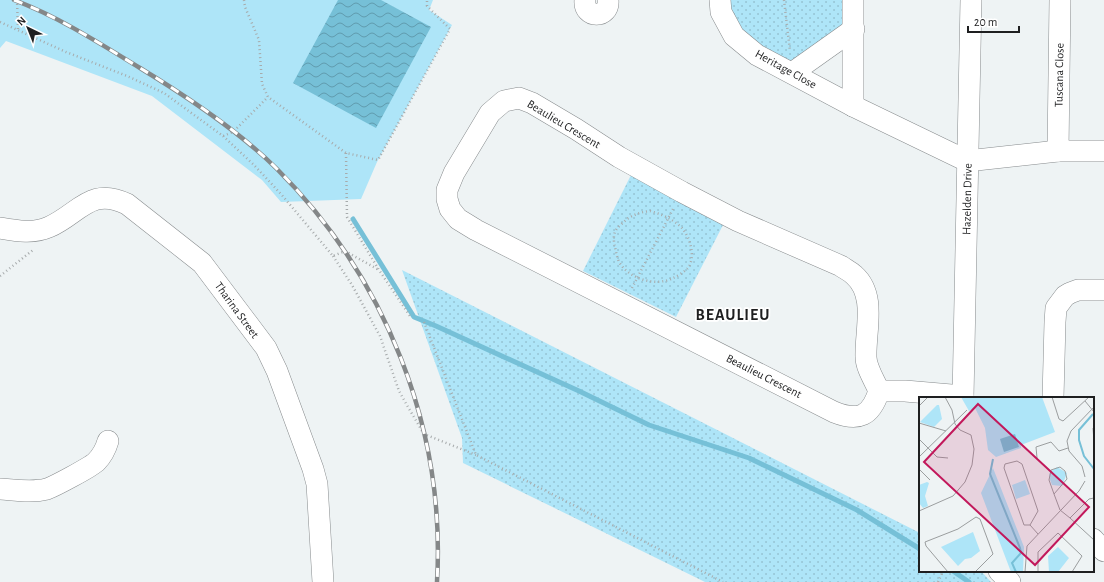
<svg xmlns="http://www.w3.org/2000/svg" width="1104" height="582" font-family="'Alegreya Sans',sans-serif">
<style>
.grass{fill:#aee5f8}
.park{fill:url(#park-dots)}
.water{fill:url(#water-waves)}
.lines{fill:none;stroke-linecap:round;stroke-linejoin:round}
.stream{stroke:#76c0d7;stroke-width:5}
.street-casing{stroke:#878b8d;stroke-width:22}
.path{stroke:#a7abac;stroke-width:2.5;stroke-dasharray:1 3;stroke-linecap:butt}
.street{stroke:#fff;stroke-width:21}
.rail-casing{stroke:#848788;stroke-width:4.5}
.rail{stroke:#fff;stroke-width:3;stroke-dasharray:9;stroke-linecap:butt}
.labels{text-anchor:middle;stroke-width:3.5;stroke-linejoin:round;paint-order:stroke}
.street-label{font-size:12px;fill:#1e1f20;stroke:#fff}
.district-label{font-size:16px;font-weight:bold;letter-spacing:1px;fill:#1e1f20;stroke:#fff}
.inset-river{fill:none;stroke:#76c0d7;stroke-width:2}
.inset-road{fill:none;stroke:#9b9e9f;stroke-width:1}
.view{fill:#c2185b;fill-opacity:0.15;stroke:#c2185b;stroke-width:2}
.inset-edge{fill:none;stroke:#1e1f20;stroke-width:2}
</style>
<defs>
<pattern id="park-dots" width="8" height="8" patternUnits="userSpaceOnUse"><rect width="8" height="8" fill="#aee5f8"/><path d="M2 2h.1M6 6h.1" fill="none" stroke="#95c4d4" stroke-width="1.8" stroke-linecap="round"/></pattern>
<pattern id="water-waves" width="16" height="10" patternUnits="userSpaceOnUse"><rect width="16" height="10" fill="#76c0d7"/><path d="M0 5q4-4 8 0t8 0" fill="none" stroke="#609bae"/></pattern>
</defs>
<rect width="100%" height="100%" fill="#eef3f4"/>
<polygon class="grass" points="0,0 433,0 429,10 452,25 377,162 361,199 281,202 262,180 152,96 6,41 0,48"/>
<g class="park">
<polygon points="724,0 858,0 859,23 795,68 740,39"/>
<polygon points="631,175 723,225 676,317 583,271"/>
<polygon points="402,270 920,533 920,571 981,571 991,582 705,582 463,463 462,438"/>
</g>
<polygon class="water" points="338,0 381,0 431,27 376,128 293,83"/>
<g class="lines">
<g class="stream">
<polyline points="353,219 414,317 436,326 579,391 649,425 749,458 857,510 920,549"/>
<polyline points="953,571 969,582"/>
</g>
<defs>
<g id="street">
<path d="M585,0C583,19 610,19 608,0"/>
<polyline points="720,0 721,12 734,36 757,55 853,106 967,161 1058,151"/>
<polyline points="1060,0 1058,151 1104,151"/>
<polyline points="792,73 854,29"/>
<polyline points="853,106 853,0"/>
<path d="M0,228C17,231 33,234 49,227C79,214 90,186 127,204L202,263L266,348L277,371L313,469L317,484L323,582"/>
<path d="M879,391C875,381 866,368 866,357C865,331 877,295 854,275C850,271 845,269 841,266L738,221L682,192L619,157L576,129L532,103L519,98L504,101L490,113L454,173L447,190V199L450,209L458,219L476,230L834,412C859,422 871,416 879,391H905L963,396"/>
<polyline points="963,398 971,0"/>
<polyline points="1053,398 1055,322 1056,308 1065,296 1070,293 1078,290 1104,290"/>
<path d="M0,489C15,490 32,493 47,489C55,486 89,468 96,462C102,456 106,448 108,441"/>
<polyline points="1093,539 1104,551"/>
<polyline points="999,571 1010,582"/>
</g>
</defs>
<use href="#street" class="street-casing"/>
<g class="path">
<polyline points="17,0 18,30"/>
<polyline points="244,0 245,7 259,40 262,84 268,97 346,153 378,160 450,29 427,6 427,0"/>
<polyline points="784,0 790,51"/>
<polyline points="0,22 66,52 127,76 164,93 223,136 233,132 268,97"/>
<polyline points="223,136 253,164 281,194 333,256 345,251 379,270"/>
<polyline points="346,153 347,217 379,270 410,316"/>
<path d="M650,211C661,214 673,219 682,228C690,237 696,257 688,268C684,272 678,276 673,278C656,287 629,279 619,262C617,257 616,252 615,247C614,243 613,237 615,232C617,227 623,223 627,219C635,214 641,212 650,211Z"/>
<polyline points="333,256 352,285 380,336 399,391 408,407 424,434 476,455"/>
<polyline points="0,276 33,250"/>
<polyline points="632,288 673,209"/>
<polyline points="424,322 476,455 723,582"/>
<polyline points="938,582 943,571"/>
</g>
<use href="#street" class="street"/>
<defs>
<path id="rail" d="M14,0C59,17 99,43 140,68C186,96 238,130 277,169C385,277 446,428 437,582"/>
</defs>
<use href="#rail" class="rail-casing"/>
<use href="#rail" class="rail"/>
</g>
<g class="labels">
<g class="street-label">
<text transform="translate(786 69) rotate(29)" y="4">Heritage Close</text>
<text transform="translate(1059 75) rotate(-89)" y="4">Tuscana Close</text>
<text transform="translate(564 124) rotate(31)" y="4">Beaulieu Crescent</text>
<text transform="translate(967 199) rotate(-89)" y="4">Hazelden Drive</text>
<text transform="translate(237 310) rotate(54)" y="4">Tharina Street</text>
<text transform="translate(764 376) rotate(27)" y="4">Beaulieu Crescent</text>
</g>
<g class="district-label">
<text x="733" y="320">BEAULIEU</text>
</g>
</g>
<g transform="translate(919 397)">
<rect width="175" height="175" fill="#eef3f4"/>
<path d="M42,0H123L136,35L102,48V51L77,60L69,53L66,31L56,11L50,14Z" fill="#aee5f8"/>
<path d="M18,8H20L23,22L15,30L1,25ZM138,70L148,76L143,89L133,88L130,80L131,75ZM74,71L105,150L104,175H92L62,96ZM106,83L111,97L97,102L93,88ZM8,85L10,86L6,99L9,109L4,111L0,106V88ZM54,135L61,154L52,161L46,162L39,169L22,150ZM139,150L150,161L139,175H130L129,159Z" fill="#aee5f8"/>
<path d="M96,37L100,50L85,55L81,42Z" fill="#76c0d7"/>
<path class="inset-river" d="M174,17L160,33V43L165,59L175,72M74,62L71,77L101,151L102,156L93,166L97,175"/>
<path class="inset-road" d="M133,0L140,22L144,24L170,0M166,4L175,15M0,9L9,0M0,26L27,34M174,31L175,45M0,42L18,60L29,61M0,60L48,13M118,61L117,50L132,45L140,54L149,51M0,72L11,83M166,80L163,69L150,54L148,44L152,34L175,10M135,97L148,82L146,74L141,70L132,73L130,83L135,97L141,113L151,121M175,101L170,102L151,121L175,143M0,114L34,99L46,85L53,68L55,52L52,38L41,33L36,27L33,13L26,0M111,128L119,114L103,67L98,64L86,67L85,71L105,128H111L119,137M29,175L7,149L6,145L39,132L57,120L61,122L74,157L56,175M106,175L108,149L160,94L166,84M119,175V155L139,136L163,159L153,175"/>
<path class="view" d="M59,7L170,110L116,168L5,65Z"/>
<rect width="175" height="175" class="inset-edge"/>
</g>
<g transform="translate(28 28) rotate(317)" stroke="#ffffff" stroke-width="3" paint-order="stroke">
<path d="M0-3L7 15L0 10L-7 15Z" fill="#1e1f20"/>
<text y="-6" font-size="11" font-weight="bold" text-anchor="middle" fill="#1e1f20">N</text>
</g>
<path d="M968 26v6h51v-6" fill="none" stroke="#1e1f20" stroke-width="2"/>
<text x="974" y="26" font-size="12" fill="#1e1f20" stroke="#ffffff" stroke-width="3" paint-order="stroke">20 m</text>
</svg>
